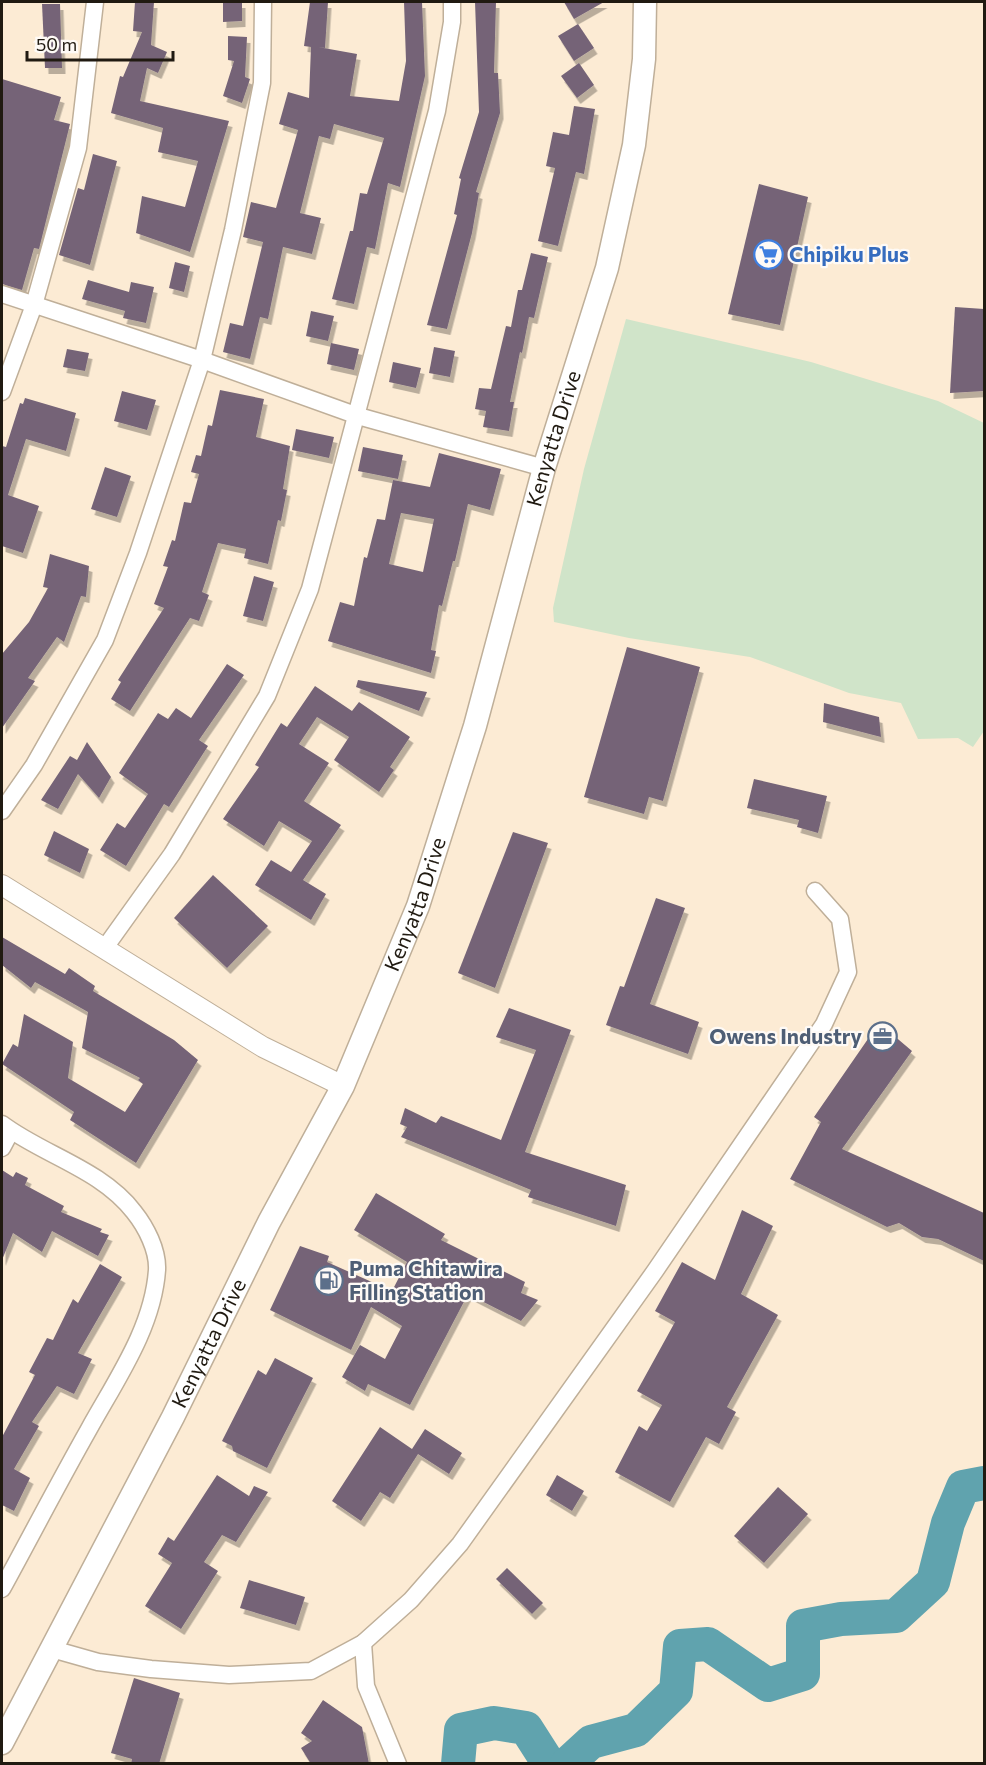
<svg xmlns="http://www.w3.org/2000/svg" width="986" height="1765" font-family="Commissioner,sans-serif">
<style>
.green{fill:#d0e4c9}
.lines{fill:none;stroke-linecap:round;stroke-linejoin:round}
.river{stroke:#60a3ae;stroke-width:34}
.building{fill:#756477;fill-rule:evenodd;filter:url(#shadow)}
.minor-casing{stroke:#bfaf99;stroke-width:19}
.tertiary-casing{stroke:#bfaf99;stroke-width:22}
.secondary-casing{stroke:#bfaf99;stroke-width:25}
.minor{stroke:#fff;stroke-width:16}
.tertiary{stroke:#fff;stroke-width:20}
.secondary{stroke:#fff;stroke-width:22}
.labels{text-anchor:middle;stroke-width:4.5;stroke-linejoin:round;paint-order:stroke}
.shop-label{font-size:21px;font-weight:bold;fill:#366cbe;stroke:#fefaf6;text-anchor:start}
.street-label{font-size:21px;fill:#201a11;stroke:#fefaf6}
.service-label{font-size:21px;font-weight:bold;fill:#4e5e75;stroke:#fefaf6;text-anchor:end}
</style>
<defs>
<filter id="shadow"><feDropShadow dx="3.5" dy="6" stdDeviation="0" flood-color="#0004"/></filter>
</defs>
<rect width="100%" height="100%" fill="#fcebd4"/>
<polygon class="green" points="626,319 811,362 938,401 984,423 984,731 973,747 958,738 918,739 901,703 849,693 750,657 629,638 554,622 553,608 584,469"/>
<g class="lines">
<g class="river">
<polyline points="458,1764 461,1730 494,1723 526,1728 549,1764"/>
<polyline points="567,1764 591,1742 636,1730 676,1691 680,1646 708,1644 768,1685 803,1674 803,1626 841,1619 896,1616 933,1582 948,1523 963,1487 984,1483"/>
</g>
</g>
<g class="building">
<polygon points="135,2 154,2 151,45 167,52 158,73 147,68 140,101 229,121 190,252 136,233 142,196 185,207 198,161 158,152 163,128 111,113 120,76 123,77 142,32 133,31"/>
<polygon points="223,2 242,2 242,21 223,22"/>
<polygon points="310,2 328,2 325,48 318,47 357,54 350,96 399,101 406,61 404,2 422,2 425,76 400,187 388,183 375,249 367,247 354,304 332,299 350,231 353,231 360,193 367,194 384,138 334,124 330,139 319,136 300,213 321,218 312,254 283,247 268,319 260,317 250,359 223,352 230,323 243,326 263,242 243,237 251,202 276,208 298,130 279,124 288,92 309,98 311,47 304,46"/>
<polygon points="475,2 496,2 494,73 498,73 500,113 476,192 479,193 472,233 447,329 427,325 457,215 454,214 461,179 459,178 479,112"/>
<polygon points="564,2 604,2 574,19"/>
<polygon points="42,4 60,4 62,68 45,68"/>
<polygon points="578,24 594,48 574,61 558,36"/>
<polygon points="228,36 247,37 245,77 250,79 242,103 223,96 234,61 228,60"/>
<polygon points="579,63 594,85 577,98 561,76"/>
<polygon points="2,79 61,97 54,120 70,124 39,249 34,248 22,290 2,284"/>
<polygon points="574,106 595,109 584,174 576,172 558,246 538,241 555,168 546,166 553,132 569,135"/>
<polygon points="93,154 117,161 90,265 59,255 78,188 84,190"/>
<polygon points="759,184 808,197 780,325 728,314"/>
<polygon points="531,253 548,257 534,318 529,317 522,353 520,352 510,402 514,402 509,431 483,427 486,411 475,409 479,388 491,389 506,326 511,327 518,290 522,290"/>
<polygon points="175,262 190,266 184,292 169,288"/>
<polygon points="88,280 129,292 131,282 154,287 146,323 123,318 125,311 82,299"/>
<polygon points="955,307 984,309 984,391 950,393"/>
<polygon points="311,311 334,316 328,341 306,336"/>
<polygon points="331,343 359,349 354,370 327,364"/>
<polygon points="434,347 455,351 450,377 429,373"/>
<polygon points="67,349 89,353 85,371 63,367"/>
<polygon points="393,362 421,368 416,388 389,382"/>
<polygon points="220,390 264,399 256,437 290,446 283,489 287,490 281,521 278,520 268,564 244,558 246,549 218,543 202,592 209,595 199,621 190,618 130,711 111,699 121,682 118,680 164,608 154,604 168,567 163,566 172,540 175,541 184,502 191,503 199,474 191,472 196,455 201,456 208,425 212,426"/>
<polygon points="122,391 156,400 147,430 114,421"/>
<polygon points="25,398 76,413 66,451 26,439 8,495 39,506 23,553 2,546 2,446 6,447 20,403 23,404"/>
<polygon points="296,429 334,437 329,458 292,450"/>
<polygon points="363,447 403,455 398,479 358,471"/>
<path d="M439,453L501,469L490,510L468,504L455,561H453L442,606L439,605L431,650L436,651L431,673L328,641L340,602L354,606L364,557L367,558L377,519L385,520L393,480L430,487ZM401,513L434,519L423,572L389,564Z"/>
<polygon points="105,467 131,476 117,517 91,509"/>
<polygon points="50,554 89,566 86,597 81,596 64,642 57,637 28,678 35,681 2,728 2,654 29,622 48,588 43,587"/>
<polygon points="254,576 274,582 263,621 243,616"/>
<polygon points="627,647 700,667 663,801 649,797 644,814 584,797"/>
<polygon points="227,664 244,675 199,740 208,746 169,807 164,804 126,866 100,850 117,823 125,828 148,794 119,773 158,713 168,719 176,708 191,718"/>
<polygon points="358,680 427,692 419,711 356,687"/>
<polygon points="315,686 352,711 359,702 410,737 390,767 394,770 379,792 334,760 349,737 317,717 299,744 329,763 304,801 341,825 303,880 326,894 311,920 255,885 271,860 291,872 312,841 279,821 264,846 223,819 259,767 255,765 281,723 287,727"/>
<polygon points="824,703 879,717 881,737 823,722"/>
<polygon points="87,742 111,777 99,798 78,774 58,809 41,800 70,756 77,760"/>
<polygon points="754,779 827,796 818,833 797,827 799,820 747,808"/>
<polygon points="54,831 89,849 80,873 44,855"/>
<polygon points="513,832 548,843 495,988 458,973"/>
<polygon points="213,875 268,926 227,968 174,918"/>
<polygon points="656,898 685,908 650,1004 699,1022 688,1054 606,1025 620,986 624,987"/>
<polygon points="2,937 65,974 69,968 95,986 93,991 174,1040 198,1060 136,1163 70,1120 74,1112 2,1064 13,1044 18,1047 24,1014 73,1042 68,1078 125,1112 143,1084 138,1080 140,1078 82,1048 88,1012 35,982 31,988 2,965"/>
<polygon points="509,1008 571,1030 525,1152 626,1185 616,1226 528,1197 531,1190 401,1137 407,1127 400,1124 405,1108 436,1123 441,1116 501,1140 536,1050 496,1037"/>
<polygon points="879,1023 912,1051 842,1149 984,1213 984,1261 938,1239 922,1237 899,1223 887,1227 790,1179 821,1122 814,1117"/>
<polygon points="2,1170 13,1177 16,1172 28,1178 25,1185 64,1206 61,1212 102,1229 100,1232 109,1235 98,1256 52,1231 42,1252 13,1233 2,1260"/>
<polygon points="376,1193 445,1234 441,1240 525,1282 521,1293 538,1300 521,1321 468,1294 410,1405 368,1384 365,1391 342,1377 360,1345 385,1359 402,1326 371,1307 351,1350 270,1310 300,1246 329,1256 327,1262 392,1291 407,1262 354,1230"/>
<polygon points="742,1210 773,1226 741,1294 778,1315 727,1407 736,1412 719,1444 706,1437 670,1502 615,1472 639,1426 647,1431 662,1405 637,1391 675,1322 655,1311 682,1262 715,1280"/>
<polygon points="100,1264 122,1277 78,1353 92,1359 74,1394 57,1386 32,1422 39,1426 14,1469 30,1478 14,1511 2,1505 2,1437 35,1375 29,1372 47,1338 53,1340 73,1299 78,1303"/>
<polygon points="275,1358 313,1378 267,1468 233,1451 232,1446 222,1441 258,1370 266,1375"/>
<polygon points="380,1427 412,1449 425,1429 462,1453 449,1474 418,1454 390,1498 380,1492 361,1521 332,1501"/>
<polygon points="217,1475 249,1496 254,1486 268,1492 236,1542 222,1535 204,1562 218,1571 181,1629 145,1606 172,1563 158,1554 168,1537 174,1541"/>
<polygon points="557,1475 584,1491 572,1511 546,1495"/>
<polygon points="778,1487 808,1514 764,1563 734,1536"/>
<polygon points="507,1568 543,1603 532,1614 496,1579"/>
<polygon points="249,1580 305,1597 296,1625 240,1608"/>
<polygon points="134,1678 180,1693 159,1764 131,1764 132,1759 111,1753"/>
<polygon points="323,1700 362,1727 369,1764 311,1764 301,1748 312,1741 301,1733"/>
</g>
<g class="lines">
<defs>
<g id="minor">
<polyline points="2,294 202,360 358,416 544,468"/>
<polyline points="2,392 34,305 78,148 95,2"/>
<polyline points="2,811 34,765 105,640 138,553 202,360 233,230 262,83 263,2"/>
<polyline points="104,949 172,854 267,696 310,589 437,111 452,22 452,2"/>
<path d="M2,1124C43,1155 101,1169 134,1212C146,1227 158,1250 157,1270C153,1328 116,1380 89,1429C59,1482 31,1536 2,1589"/>
<polyline points="2,1148 11,1131"/>
<polyline points="363,1643 366,1686 398,1764"/>
<polyline points="52,1649 98,1662 151,1669 229,1675 311,1671 363,1643 411,1600 460,1544 655,1271 824,1024 848,972 840,919 815,891"/>
</g>
<polyline id="tertiary" points="2,885 263,1047 343,1086"/>
<g id="secondary">
<path id="s1" d="M2,1743L173,1417L269,1222L343,1086L418,906L475,726L544,468L607,268L634,145L644,59L645,2"/>
</g>
</defs>
<use href="#minor" class="minor-casing"/>
<use href="#tertiary" class="tertiary-casing"/>
<use href="#secondary" class="secondary-casing"/>
<use href="#minor" class="minor"/>
<use href="#tertiary" class="tertiary"/>
<use href="#secondary" class="secondary"/>
</g>
<defs>
<symbol id="supermarket-ring" viewBox="-11 -11 22 22"><circle r="9.5" fill="#fefaf6" stroke="#3f7fe0" stroke-width="1.5"/><path d="M-6-5.5h2.5l.6 2H6L4.5 2H-2.5L-4.4-4H-6ZM-1.5 3.2a1.3 1.3 0 1 0 .1 0ZM3 3.2a1.3 1.3 0 1 0 .1 0Z" fill="#3f7fe0"/></symbol>
<symbol id="office-ring" viewBox="-11 -11 22 22"><circle r="9.5" fill="#fefaf6" stroke="#5c6f8a" stroke-width="1.5"/><path d="M-6-3h4V-5.5h4V-3h4V5H-6ZM-1-4.5V-3h2v-1.5ZM-6 0V1H6V0Z" fill="#5c6f8a"/></symbol>
<symbol id="fuel-ring" viewBox="-11 -11 22 22"><circle r="9.5" fill="#fefaf6" stroke="#5c6f8a" stroke-width="1.5"/><path d="M-5.5-6h7V0h2V4h1.3V-2.5L3-4.5l.8-.8L6-3V5H2.5V1h-1V6h-7ZM-4.2-4.7v3.2H.2V-4.7Z" fill="#5c6f8a"/></symbol>
</defs>
<g fill-rule="evenodd">
<use href="#supermarket-ring" x="752" y="238" width="33" height="33"/>
<use href="#office-ring" x="866" y="1020" width="33" height="33"/>
<use href="#fuel-ring" x="312" y="1264" width="33" height="33"/>
</g>
<g class="labels">
<g class="shop-label">
<text x="789" y="262">Chipiku Plus</text>
</g>
<g class="street-label">
<text dy="7" stroke="none"><textPath href="#s1" startOffset="1422">Kenyatta Drive</textPath></text>
<text dy="7" stroke="none"><textPath href="#s1" startOffset="936">Kenyatta Drive</textPath></text>
<text dy="7" stroke="none"><textPath href="#s1" startOffset="450">Kenyatta Drive</textPath></text>
</g>
<g class="service-label">
<text x="862" y="1044">Owens Industry</text>
<text x="349" y="1276" text-anchor="start">Puma Chitawira<tspan x="349" dy="24">Filling Station</tspan></text>
</g>
</g>
<rect width="986" height="1765" fill="none" stroke="#201a11" stroke-width="6"/>
<path d="M27 51v9h146v-9" fill="none" stroke="#201a11" stroke-width="3"/>
<text x="36" y="51" font-size="18" fill="#201a11" stroke="#fefaf6" stroke-width="4.5" paint-order="stroke">50 m</text>
</svg>
